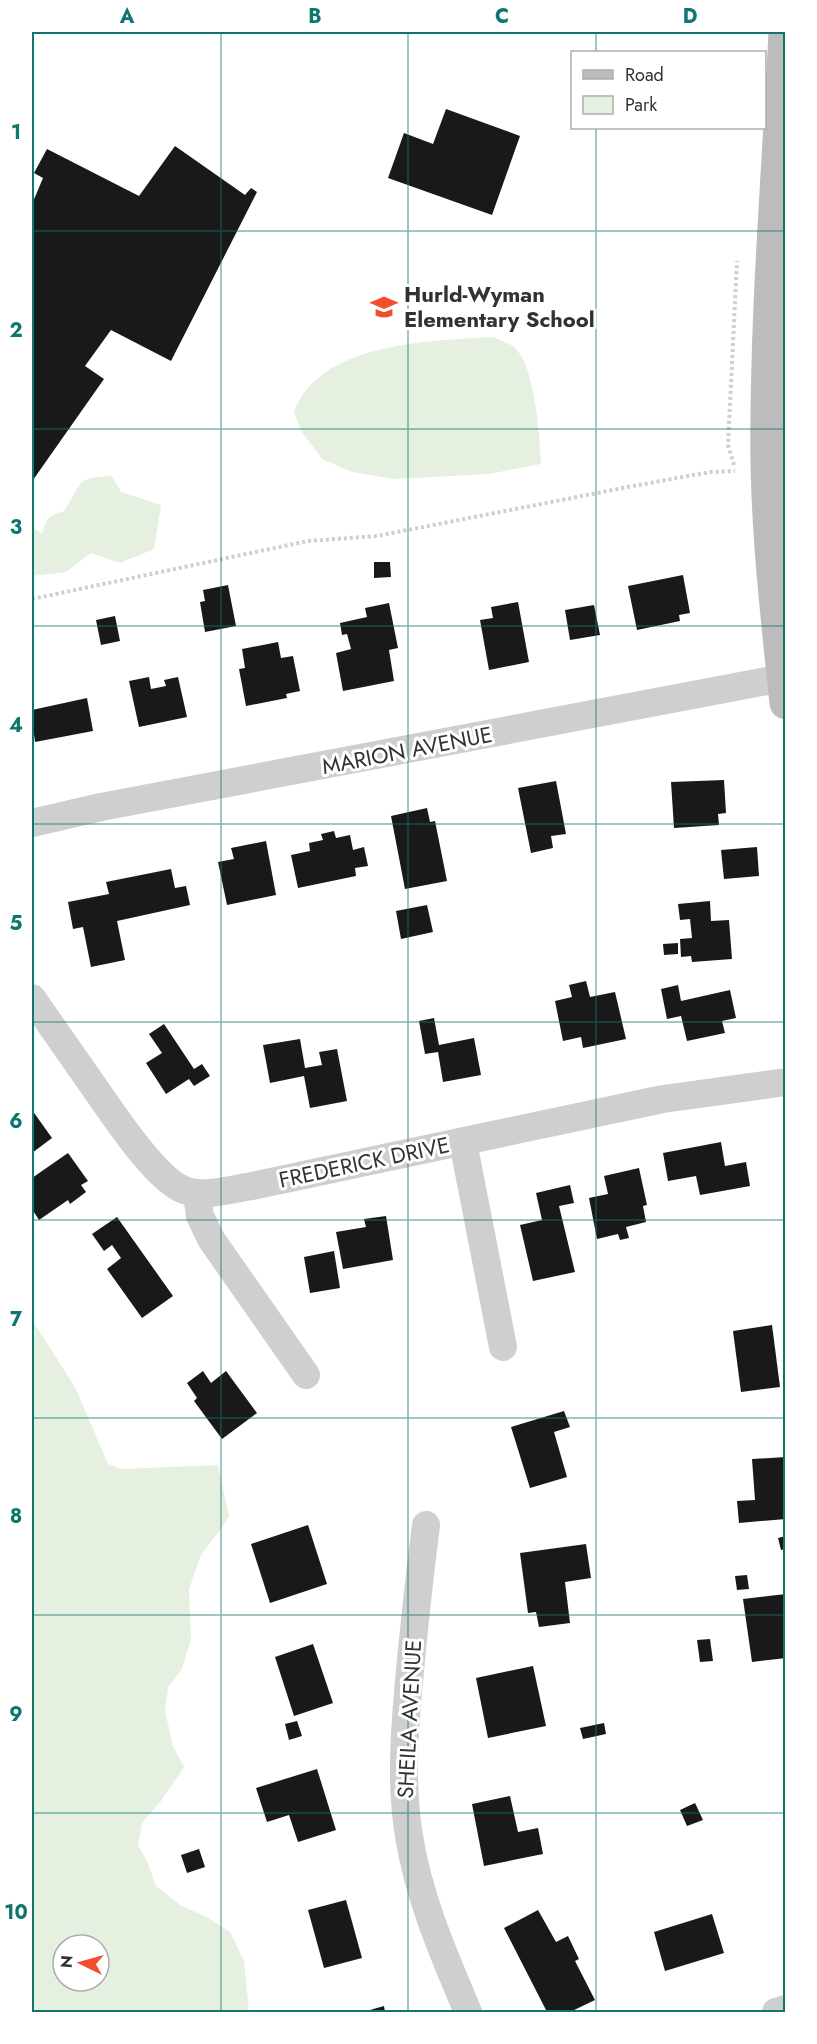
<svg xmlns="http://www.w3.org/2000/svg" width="817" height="2044" font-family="Jost,sans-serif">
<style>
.green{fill:#e5f0e0;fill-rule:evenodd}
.building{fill:#191919}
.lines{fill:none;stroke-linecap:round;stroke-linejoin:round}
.path{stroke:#cfcfcf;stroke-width:4;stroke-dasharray:3 3;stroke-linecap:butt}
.street{stroke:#cfcfcf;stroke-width:28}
.secondary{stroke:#bcbcbc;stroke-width:33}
.grid{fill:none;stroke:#0f766e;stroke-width:1.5;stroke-opacity:0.55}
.labels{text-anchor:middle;stroke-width:6;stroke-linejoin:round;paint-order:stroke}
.poi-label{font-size:22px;font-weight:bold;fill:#323232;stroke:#fff;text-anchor:start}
.street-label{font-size:22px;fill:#323232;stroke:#fff}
.neatline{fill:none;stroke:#0f766e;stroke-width:2}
.grid-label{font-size:20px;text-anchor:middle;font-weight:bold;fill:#0f766e}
</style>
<rect width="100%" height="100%" fill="#fff"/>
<g class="green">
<path d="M493,337C499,340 509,343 514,347C535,365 540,437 541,464L489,474L394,479L352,472L322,459L302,432L294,413C318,342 430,341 493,337Z"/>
<path d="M112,476L121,492L161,505L154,549L120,563L91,553L66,572L32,576V526L42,534C47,517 48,517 64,511C84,482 73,478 112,476Z"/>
<path d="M32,1320L75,1387L108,1464L120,1469L218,1465L229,1516L223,1526L201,1555L189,1589L191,1639L182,1669L168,1687L165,1711L173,1746L184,1767L161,1801L142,1823L138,1845L147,1861L156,1886L180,1905L207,1917L230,1932L244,1961L249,2012H32ZM63,1945H99V1981H63Z"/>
</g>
<g class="building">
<polygon points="446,109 520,136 492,215 388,178 404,133 433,144"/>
<polygon points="175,146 245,195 251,188 257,192 171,361 111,330 85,366 104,379 33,480 32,479 32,204 43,178 34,173 47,149 139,196"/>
<polygon points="374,562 390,562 391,577 374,578"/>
<polygon points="683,575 690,613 679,615 680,621 637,630 628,586"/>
<polygon points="228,585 236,626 205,632 200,602 205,601 203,590"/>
<polygon points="518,602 529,662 489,670 480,620 493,618 491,607"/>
<polygon points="389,603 398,648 389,650 394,681 343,691 336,653 351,649 347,634 342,635 340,623 367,617 365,608"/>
<polygon points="594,605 600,635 570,640 565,610"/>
<polygon points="115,616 120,641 101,645 96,620"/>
<polygon points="278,642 281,658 293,656 300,691 286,694 287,698 246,706 239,669 245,668 242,649"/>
<polygon points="149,677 151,689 166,686 164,680 178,677 187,717 139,727 129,681"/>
<polygon points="87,698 93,731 35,742 34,734 32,735 32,710"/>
<polygon points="724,780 726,813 718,814 719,825 674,828 671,782"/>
<polygon points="556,781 566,834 551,836 553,848 531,853 518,788"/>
<polygon points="427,808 430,822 435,821 447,881 405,889 391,816"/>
<polygon points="334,831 336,838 350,835 353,850 364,847 368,866 355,868 356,876 298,888 291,855 310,851 309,843 323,840 321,834"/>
<polygon points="266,841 276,895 227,905 218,862 234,859 231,848"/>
<polygon points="757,847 759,876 724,879 721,850"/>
<polygon points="171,869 175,888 186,886 190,905 117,921 125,960 91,967 83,927 73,929 68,902 109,894 106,882"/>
<polygon points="710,901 711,921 729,920 732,959 692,962 691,956 681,957 680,939 692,938 690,919 680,920 678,904"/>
<polygon points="427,905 433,932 401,939 396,911"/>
<polygon points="678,943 678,954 664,955 663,944"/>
<polygon points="586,981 590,997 615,992 626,1039 583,1048 581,1037 563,1041 555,1001 572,997 569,985"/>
<polygon points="678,985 681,1001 730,990 736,1018 722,1021 725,1033 687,1041 681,1016 667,1019 661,989"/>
<polygon points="434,1018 439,1045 474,1038 481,1075 443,1082 438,1052 425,1054 419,1021"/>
<polygon points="164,1024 194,1069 202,1064 210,1076 194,1086 189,1079 166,1094 146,1063 162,1053 149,1034"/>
<polygon points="300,1039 305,1068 322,1065 319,1052 337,1049 347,1101 310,1108 304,1076 270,1083 263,1045"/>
<polygon points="32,1110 52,1138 32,1153"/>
<polygon points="721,1142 725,1166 746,1162 750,1186 700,1195 696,1176 668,1181 663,1153"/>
<polygon points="68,1153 88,1181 81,1185 86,1192 70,1204 68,1200 39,1220 32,1209 32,1178"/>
<polygon points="639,1168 647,1205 643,1206 646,1222 626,1227 629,1238 620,1240 618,1234 597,1239 589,1198 608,1194 604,1176"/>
<polygon points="570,1185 574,1203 559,1206 575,1272 533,1281 520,1225 542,1220 536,1193"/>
<polygon points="386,1216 393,1260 343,1269 336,1232 366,1227 364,1219"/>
<polygon points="117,1217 173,1296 142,1318 107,1269 121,1258 112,1245 104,1251 92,1234"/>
<polygon points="334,1251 340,1288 310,1293 304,1257"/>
<polygon points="772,1325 780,1387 741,1392 733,1331"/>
<polygon points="203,1371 211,1383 226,1371 257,1413 222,1439 194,1401 197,1398 187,1383"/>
<polygon points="564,1411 570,1427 554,1432 567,1477 530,1488 511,1427"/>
<polygon points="786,1457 786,1519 739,1523 737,1501 755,1500 752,1459"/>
<polygon points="308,1525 327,1584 270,1603 251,1544"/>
<polygon points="786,1536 786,1549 781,1550 778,1538"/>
<polygon points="586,1544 591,1578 565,1582 570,1623 539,1627 536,1612 528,1613 520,1553"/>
<polygon points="747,1575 749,1589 737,1590 735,1576"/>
<polygon points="786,1594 786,1658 752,1662 743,1599"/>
<polygon points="710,1639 713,1661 700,1662 697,1640"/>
<polygon points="313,1644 333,1703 294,1716 275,1657"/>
<polygon points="533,1666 546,1726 488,1738 476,1678"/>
<polygon points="297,1721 302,1736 289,1740 285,1724"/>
<polygon points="604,1723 606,1734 583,1739 580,1728"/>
<polygon points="317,1769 336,1830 298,1842 289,1815 267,1822 256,1788"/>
<polygon points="510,1796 518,1832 538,1828 543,1854 484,1866 472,1804"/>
<polygon points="695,1803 703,1820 687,1826 680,1810"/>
<polygon points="199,1849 205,1867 187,1873 181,1855"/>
<polygon points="346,1900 362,1958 324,1968 308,1910"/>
<polygon points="538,1910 556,1942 568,1936 579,1959 575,1961 595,2000 570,2012 547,2012 504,1928"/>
<polygon points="712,1914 724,1953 665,1971 654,1932"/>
<polygon points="384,2006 385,2012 363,2012"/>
</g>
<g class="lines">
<g class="path">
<polyline points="734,465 728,445 737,261"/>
<polyline points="32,599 308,541 377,536 628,487 710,472 735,471"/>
</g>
<g class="street">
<polyline points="32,823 101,807 783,678"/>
<path d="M32,998C52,1027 72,1055 92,1084C111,1111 155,1179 184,1190C204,1198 232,1189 252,1186L663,1099L786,1082"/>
<polyline points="463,1142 503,1347"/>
<polyline points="197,1193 200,1216 211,1239 306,1375"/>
<path d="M426,1525C419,1580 413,1636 408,1692C404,1740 401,1788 409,1836C419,1899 444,1955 468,2012"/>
<polyline points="776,2012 786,2009"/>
</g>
<path class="secondary" d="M785,32C779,160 768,289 767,418C765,513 776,608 786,703"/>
</g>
<path class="grid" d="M221,32V2012M408,32V2012M596,32V52M596,128V2012M32,231H786M32,429H786M32,626H786M32,824H786M32,1022H786M32,1220H786M32,1418H786M32,1615H786M32,1813H786"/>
<defs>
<symbol id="school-bare" viewBox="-9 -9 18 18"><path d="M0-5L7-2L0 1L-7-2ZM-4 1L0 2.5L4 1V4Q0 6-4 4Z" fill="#f14e2d" stroke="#fff" stroke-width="2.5" paint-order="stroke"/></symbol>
</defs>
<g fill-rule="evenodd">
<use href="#school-bare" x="365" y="288" width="38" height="38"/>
</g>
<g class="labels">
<g class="poi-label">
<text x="404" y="302">Hurld-Wyman<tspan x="404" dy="25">Elementary School</tspan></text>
</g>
<g class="street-label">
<text transform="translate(407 750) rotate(-11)" y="8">MARION AVENUE</text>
<text transform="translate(364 1162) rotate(-12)" y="8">FREDERICK DRIVE</text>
<text transform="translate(409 1719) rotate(-87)" y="8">SHEILA AVENUE</text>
</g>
</g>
<rect width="817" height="2044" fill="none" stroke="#ffffff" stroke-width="66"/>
<rect x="571" y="51" width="195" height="78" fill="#ffffff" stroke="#adadad" stroke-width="1.5"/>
<rect x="583" y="70" width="30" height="9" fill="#bcbcbc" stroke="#adadad" stroke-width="1.5"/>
<text x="625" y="81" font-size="18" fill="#323232">Road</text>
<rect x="583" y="96" width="30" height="18" fill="#e5f0e0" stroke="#adadad" stroke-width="1.5"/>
<text x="625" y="111" font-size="18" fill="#323232">Park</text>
<g transform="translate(81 1963) rotate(275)"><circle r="28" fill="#ffffff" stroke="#adadad" stroke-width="1.5"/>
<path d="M0-4.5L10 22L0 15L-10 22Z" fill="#f14e2d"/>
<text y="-9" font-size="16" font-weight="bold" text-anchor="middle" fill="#323232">N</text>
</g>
<rect x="33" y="33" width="751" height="1978" class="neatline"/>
<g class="grid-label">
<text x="127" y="23">A</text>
<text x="315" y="23">B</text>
<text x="502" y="23">C</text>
<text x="690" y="23">D</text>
<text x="16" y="139">1</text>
<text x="16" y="337">2</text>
<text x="16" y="534">3</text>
<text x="16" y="732">4</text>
<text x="16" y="930">5</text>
<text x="16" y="1128">6</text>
<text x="16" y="1326">7</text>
<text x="16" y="1523">8</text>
<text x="16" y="1721">9</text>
<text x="16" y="1919">10</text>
</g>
</svg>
